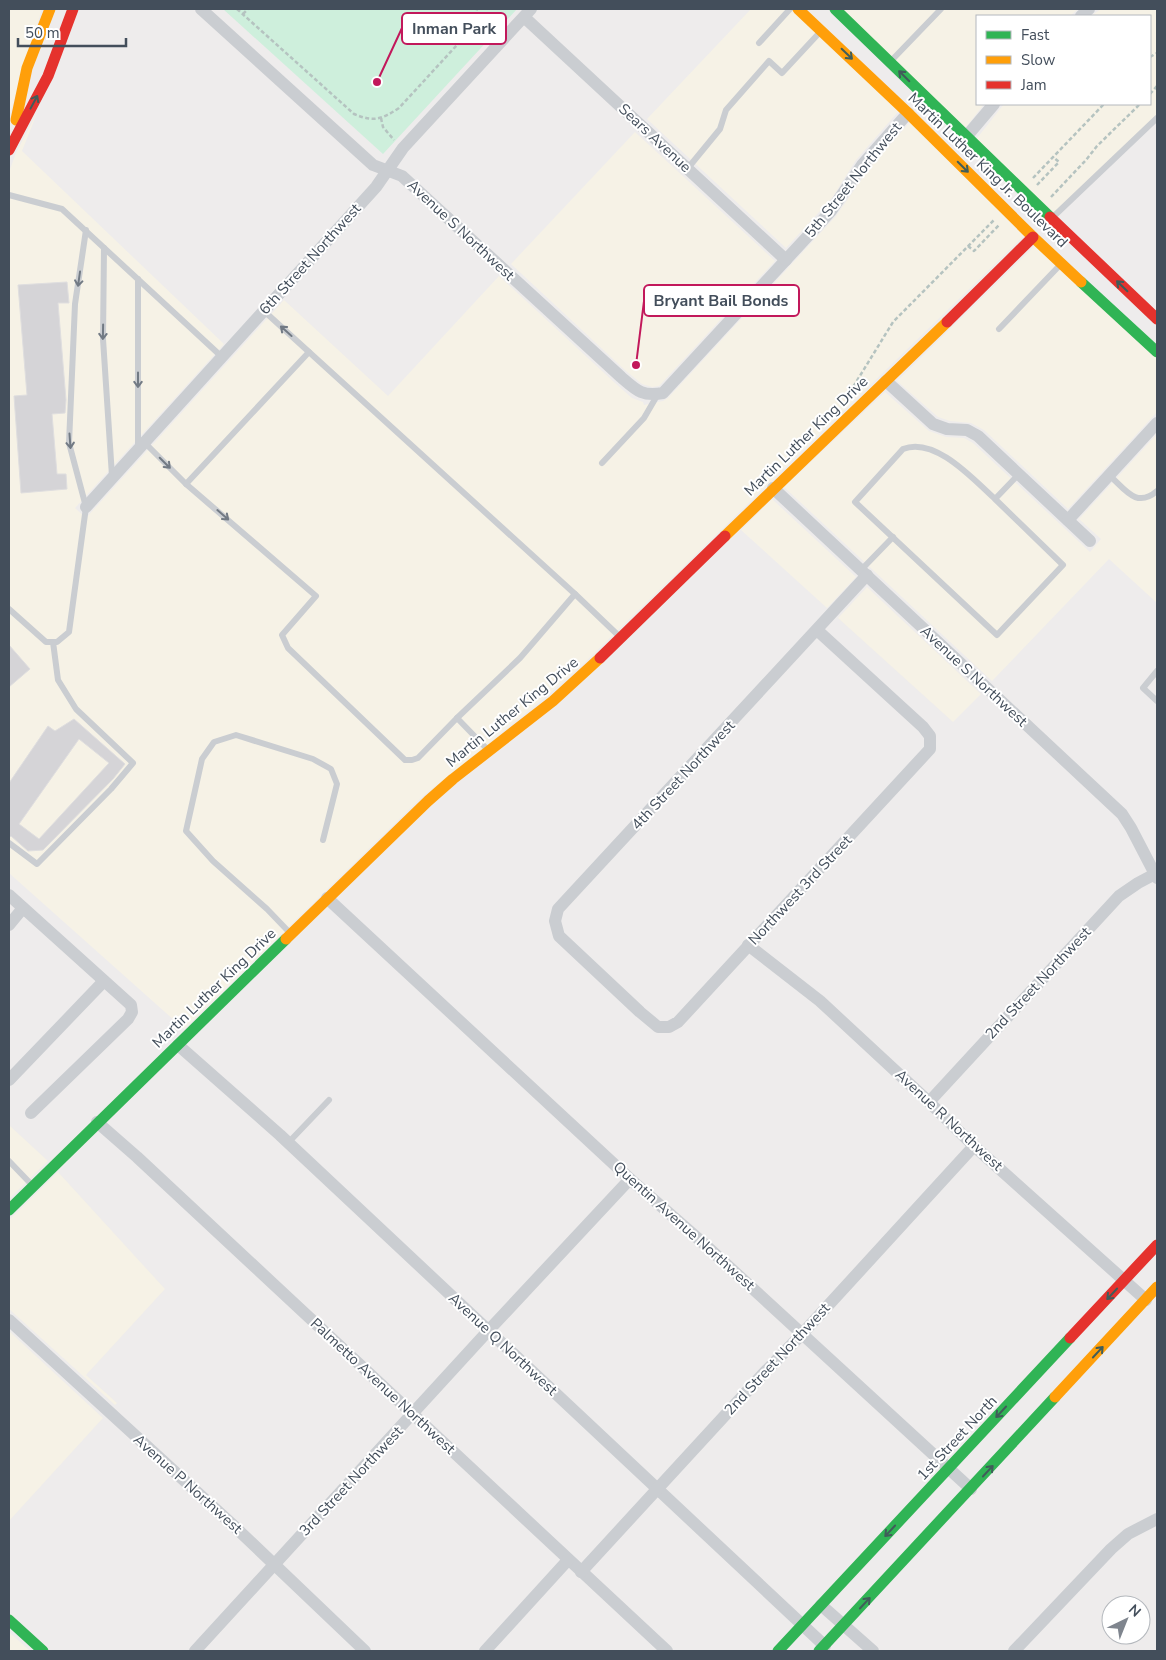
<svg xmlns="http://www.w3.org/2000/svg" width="1166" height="1660" font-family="'Nunito Sans',sans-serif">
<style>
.commercial{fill:#f6f2e6}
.green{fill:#ceefdc}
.building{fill:#d5d4d7;stroke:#dfdedf;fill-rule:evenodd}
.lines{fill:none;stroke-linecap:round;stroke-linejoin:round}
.path{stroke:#b5c3c0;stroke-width:2.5;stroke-dasharray:4 2.5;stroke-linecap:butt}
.lane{stroke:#cacdd1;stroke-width:6}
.street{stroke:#cacdd1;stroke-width:12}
.fast{stroke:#30b455;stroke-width:11}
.slow{stroke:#ff9f0a;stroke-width:11}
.jam{stroke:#e5322d;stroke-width:11}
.oneway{stroke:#405d5a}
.oneway2{stroke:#727a84}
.labels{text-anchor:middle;stroke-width:4;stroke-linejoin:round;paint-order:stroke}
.street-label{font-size:15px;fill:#434e5b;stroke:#fff}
.leader{fill:none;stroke:#c2185b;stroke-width:2}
.callout-dot{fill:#c2185b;stroke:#fff;stroke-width:2}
.callout{fill:#fff;stroke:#c2185b;stroke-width:2}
.callout-label{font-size:16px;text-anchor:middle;font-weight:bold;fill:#434e5b}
</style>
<rect width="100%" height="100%" fill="#eeecec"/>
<g class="commercial">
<polygon points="9,9 42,9 9,117"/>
<polygon points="751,9 805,9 904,105 856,160 832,198 786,248 647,119"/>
<polygon points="829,9 1078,9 1070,16 977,16 977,104 984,104 959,136"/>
<polygon points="1101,9 1157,9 1157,116 1049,223 970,147 1004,104 1150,104 1150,16 1091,16"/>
<polygon points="38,111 22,151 224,344 75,508 86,518 284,300 388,396 499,276 615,383 632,398 643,402 644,405 663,401 668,398 836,216 868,170 915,116 1031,229 581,666 548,695 423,796 184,1029 9,873 9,172 16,153"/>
<polygon points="635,132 775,261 659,386 652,387 642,384 626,371 511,264"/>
<polygon points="1042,239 1157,348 1157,412 1068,509 984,430 971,423 950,421 938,417 897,381"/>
<polygon points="885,392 929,431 946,437 964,438 973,443 1090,552 1101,539 1079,519 1157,434 1157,603 1109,559 992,681 784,487"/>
<polygon points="772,499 856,577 827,608 741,530"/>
<polygon points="867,587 981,694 953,722 838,618"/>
<polygon points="9,1125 48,1161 9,1199"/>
<polygon points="58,1172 165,1289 86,1375 117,1403 115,1405 9,1309 9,1220"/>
<polygon points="9,1331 103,1418 9,1521"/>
<polygon points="9,1632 30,1651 9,1651"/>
</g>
<polygon class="green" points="223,9 517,9 383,154"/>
<g class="building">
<polygon points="67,282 69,303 58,303 66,400 65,413 52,414 57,474 66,474 67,489 21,493 14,396 27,395 18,285"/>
<polygon points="9,645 30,669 9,687"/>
<path d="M74,719L125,764L113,779L43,850L28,851L11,836L9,838V783L48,726L55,731ZM79,739L109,763L39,839L19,824Z"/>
</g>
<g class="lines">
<g class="path">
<path d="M237,9L354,114C373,122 381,120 399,108L468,33L477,9"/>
<polyline points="243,14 248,9"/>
<polyline points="1150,57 1157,53"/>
<polyline points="1150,94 1157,86"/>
<polyline points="381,118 383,127 394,140"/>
<polyline points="1033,178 1104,104"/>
<polyline points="1037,185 1059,162 1053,157"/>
<polyline points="1051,197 1086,160 1097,146 1140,104"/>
<polyline points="968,246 974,251 999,225"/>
<polyline points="850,392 893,322 995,219"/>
</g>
<g class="lane">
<polyline points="759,43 790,9"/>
<polyline points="890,62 941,9"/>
<polyline points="688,168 720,129 726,110 769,61 782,73 821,31"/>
<polyline points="9,195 62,209 222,357"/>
<polyline points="1053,217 1157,118"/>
<polyline points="104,248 103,339 112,476"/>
<polyline points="138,279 138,448"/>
<polyline points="264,311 309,352"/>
<polyline points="999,329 1061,264"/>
<polyline points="145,443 186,484 316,596 282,635 288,648 405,760 412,760 418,758 457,718"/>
<polyline points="602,463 644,418 658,394"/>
<path d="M1109,475C1125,489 1136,509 1157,491"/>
<polyline points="186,484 309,352 575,594"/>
<path d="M995,499C974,480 935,436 903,449L855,502L997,635L1063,565L995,499L1019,474"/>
<polyline points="861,570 893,537"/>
<polyline points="9,609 46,642 57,642 69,632 86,507 69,443 75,304 86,230"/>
<polyline points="1157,671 1143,688 1157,701"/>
<polyline points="488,750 457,718 520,658 575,594 620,637"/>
<polyline points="9,843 37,864 111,789 133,763 76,709 58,680 53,642"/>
<polyline points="290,933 267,909 213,861 186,831 202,759 214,742 236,735 313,759 331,769 337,784 323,840"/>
<polyline points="288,1143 329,1100"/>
<polyline points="9,1161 32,1185"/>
</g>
<g class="street">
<path d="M201,9L373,165L402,176L621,377C636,390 642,397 663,393L831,211L862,165L908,113"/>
<polyline points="1081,16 1089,9"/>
<polyline points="524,17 786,260"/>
<polyline points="966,137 994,104"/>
<polyline points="886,381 933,424 947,429 967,430 978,436 1090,541"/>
<polyline points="773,488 1122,814 1131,828 1157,878"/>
<polyline points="86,507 376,187 403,148 531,9"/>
<polyline points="1068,520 1157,423"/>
<polyline points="817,630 923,727 930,736 930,749 678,1022 669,1027 658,1027 640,1012 559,936 555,921 558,909 867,575"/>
<polyline points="9,895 131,1005 132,1012 128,1019 31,1113"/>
<polyline points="327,898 630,1179 702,1242 971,1489"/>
<polyline points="9,925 23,908"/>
<polyline points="748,945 820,1001 929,1102 974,1146 1146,1300"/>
<polyline points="178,1045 280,1135 825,1646"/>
<polyline points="9,1080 104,981"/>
<polyline points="929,1102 1119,896 1138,883 1155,874"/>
<polyline points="97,1122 137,1157 667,1651"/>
<polyline points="9,1320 235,1527 365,1651"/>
<polyline points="581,1572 762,1375 802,1334 974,1146"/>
<polyline points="821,1605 873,1651"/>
<polyline points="195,1651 488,1331 630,1179"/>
<polyline points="485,1651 568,1560"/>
<polyline points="1014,1651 1111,1549 1128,1534 1157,1519"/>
</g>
<g class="fast">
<polyline points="835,9 1050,217"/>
<polyline points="1081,282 1157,352"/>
<polyline points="9,1210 286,939"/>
<polyline points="9,1620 43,1651"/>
<polyline points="778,1651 1070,1338"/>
<polyline points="819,1651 1055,1397"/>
</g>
<g class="slow">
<polyline points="798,9 908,113 1033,237 1081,282"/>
<polyline points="16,120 27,68 50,9"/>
<polyline points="725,536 947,322"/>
<polyline points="286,939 428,801 453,779 553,701 600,658"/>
<polyline points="1055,1397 1157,1287"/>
</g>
<g class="jam">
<polyline points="9,150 48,76 73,9"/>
<polyline points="1050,217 1157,319"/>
<polyline points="947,322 1033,237"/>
<polyline points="600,658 725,536"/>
<polyline points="1070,1338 1157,1245"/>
</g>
</g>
<defs><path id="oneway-shaft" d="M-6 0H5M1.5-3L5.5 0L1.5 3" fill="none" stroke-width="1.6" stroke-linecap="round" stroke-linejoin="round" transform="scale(1.25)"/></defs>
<g class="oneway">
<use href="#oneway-shaft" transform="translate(847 54) rotate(44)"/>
<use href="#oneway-shaft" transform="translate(904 76) rotate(-135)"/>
<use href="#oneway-shaft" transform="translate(34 102) rotate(-62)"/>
<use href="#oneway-shaft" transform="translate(963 167) rotate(45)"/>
<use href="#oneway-shaft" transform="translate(1122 286) rotate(-136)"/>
<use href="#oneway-shaft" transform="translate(1112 1294) rotate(133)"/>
<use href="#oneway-shaft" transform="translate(1098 1352) rotate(-47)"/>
<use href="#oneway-shaft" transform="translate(1001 1412) rotate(133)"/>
<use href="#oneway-shaft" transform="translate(988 1471) rotate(-47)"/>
<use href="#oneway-shaft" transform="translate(890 1531) rotate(133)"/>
<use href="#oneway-shaft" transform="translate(865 1603) rotate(-47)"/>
</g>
<g class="oneway2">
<use href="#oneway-shaft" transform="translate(79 279) rotate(98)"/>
<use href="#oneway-shaft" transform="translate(286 331) rotate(-138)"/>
<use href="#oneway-shaft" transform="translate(103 332) rotate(91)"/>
<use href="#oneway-shaft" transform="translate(138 380) rotate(90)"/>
<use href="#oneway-shaft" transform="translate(70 441) rotate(86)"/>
<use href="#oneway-shaft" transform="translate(165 463) rotate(45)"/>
<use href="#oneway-shaft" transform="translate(223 515) rotate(41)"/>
</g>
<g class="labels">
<g class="street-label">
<text transform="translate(655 138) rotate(43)" y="5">Sears Avenue</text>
<text transform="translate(988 170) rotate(44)" y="5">Martin Luther King Jr. Boulevard</text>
<text transform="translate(853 180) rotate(-51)" y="5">5th Street Northwest</text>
<text transform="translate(461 230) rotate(43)" y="5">Avenue S Northwest</text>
<text transform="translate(310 259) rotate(-48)" y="5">6th Street Northwest</text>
<text transform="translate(806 436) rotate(-44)" y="5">Martin Luther King Drive</text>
<text transform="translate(974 676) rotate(43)" y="5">Avenue S Northwest</text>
<text transform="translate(512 712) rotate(-39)" y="5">Martin Luther King Drive</text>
<text transform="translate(683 775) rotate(-47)" y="5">4th Street Northwest</text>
<text transform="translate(800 890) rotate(-47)" y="5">Northwest 3rd Street</text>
<text transform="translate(1038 983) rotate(-47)" y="5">2nd Street Northwest</text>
<text transform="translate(214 988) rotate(-44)" y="5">Martin Luther King Drive</text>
<text transform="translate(949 1120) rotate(43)" y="5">Avenue R Northwest</text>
<text transform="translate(684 1226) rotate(42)" y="5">Quentin Avenue Northwest</text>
<text transform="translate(503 1344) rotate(43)" y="5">Avenue Q Northwest</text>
<text transform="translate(777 1359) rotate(-47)" y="5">2nd Street Northwest</text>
<text transform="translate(383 1386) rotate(43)" y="5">Palmetto Avenue Northwest</text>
<text transform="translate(957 1438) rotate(-47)" y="5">1st Street North</text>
<text transform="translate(351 1481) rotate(-47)" y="5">3rd Street Northwest</text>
<text transform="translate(188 1484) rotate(42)" y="5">Avenue P Northwest</text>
</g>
</g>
<path class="leader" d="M377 82L402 28M636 365L644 301"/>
<g class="callout-dot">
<circle cx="377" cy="82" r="5"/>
<circle cx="636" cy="365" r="5"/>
</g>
<g class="callout">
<rect x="402" y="13" width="104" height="31" rx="5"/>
<rect x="644" y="285" width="155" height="31" rx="5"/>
</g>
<g class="callout-label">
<text x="454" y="34">Inman Park</text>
<text x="721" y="306">Bryant Bail Bonds</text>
</g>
<rect width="1166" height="1660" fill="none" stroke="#434e5b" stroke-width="20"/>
<rect x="976" y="15" width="175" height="90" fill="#ffffff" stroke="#b4b8bd"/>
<rect x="986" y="31" width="25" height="8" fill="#30b455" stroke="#b4b8bd"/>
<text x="1021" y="40" font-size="15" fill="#434e5b">Fast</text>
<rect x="986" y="56" width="25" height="8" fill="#ff9f0a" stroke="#b4b8bd"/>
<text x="1021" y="65" font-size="15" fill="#434e5b">Slow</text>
<rect x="986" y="81" width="25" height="8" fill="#e5322d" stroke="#b4b8bd"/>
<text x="1021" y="90" font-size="15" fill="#434e5b">Jam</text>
<g transform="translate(1126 1620) rotate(43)"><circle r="24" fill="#ffffff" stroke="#b4b8bd"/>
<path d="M0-4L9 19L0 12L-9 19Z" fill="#7f858e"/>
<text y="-8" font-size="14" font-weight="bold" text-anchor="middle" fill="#434e5b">N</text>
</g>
<path d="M18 38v8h108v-8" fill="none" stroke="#434e5b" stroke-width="2.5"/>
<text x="25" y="38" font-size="15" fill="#434e5b" stroke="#ffffff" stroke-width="4" paint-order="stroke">50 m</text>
</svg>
